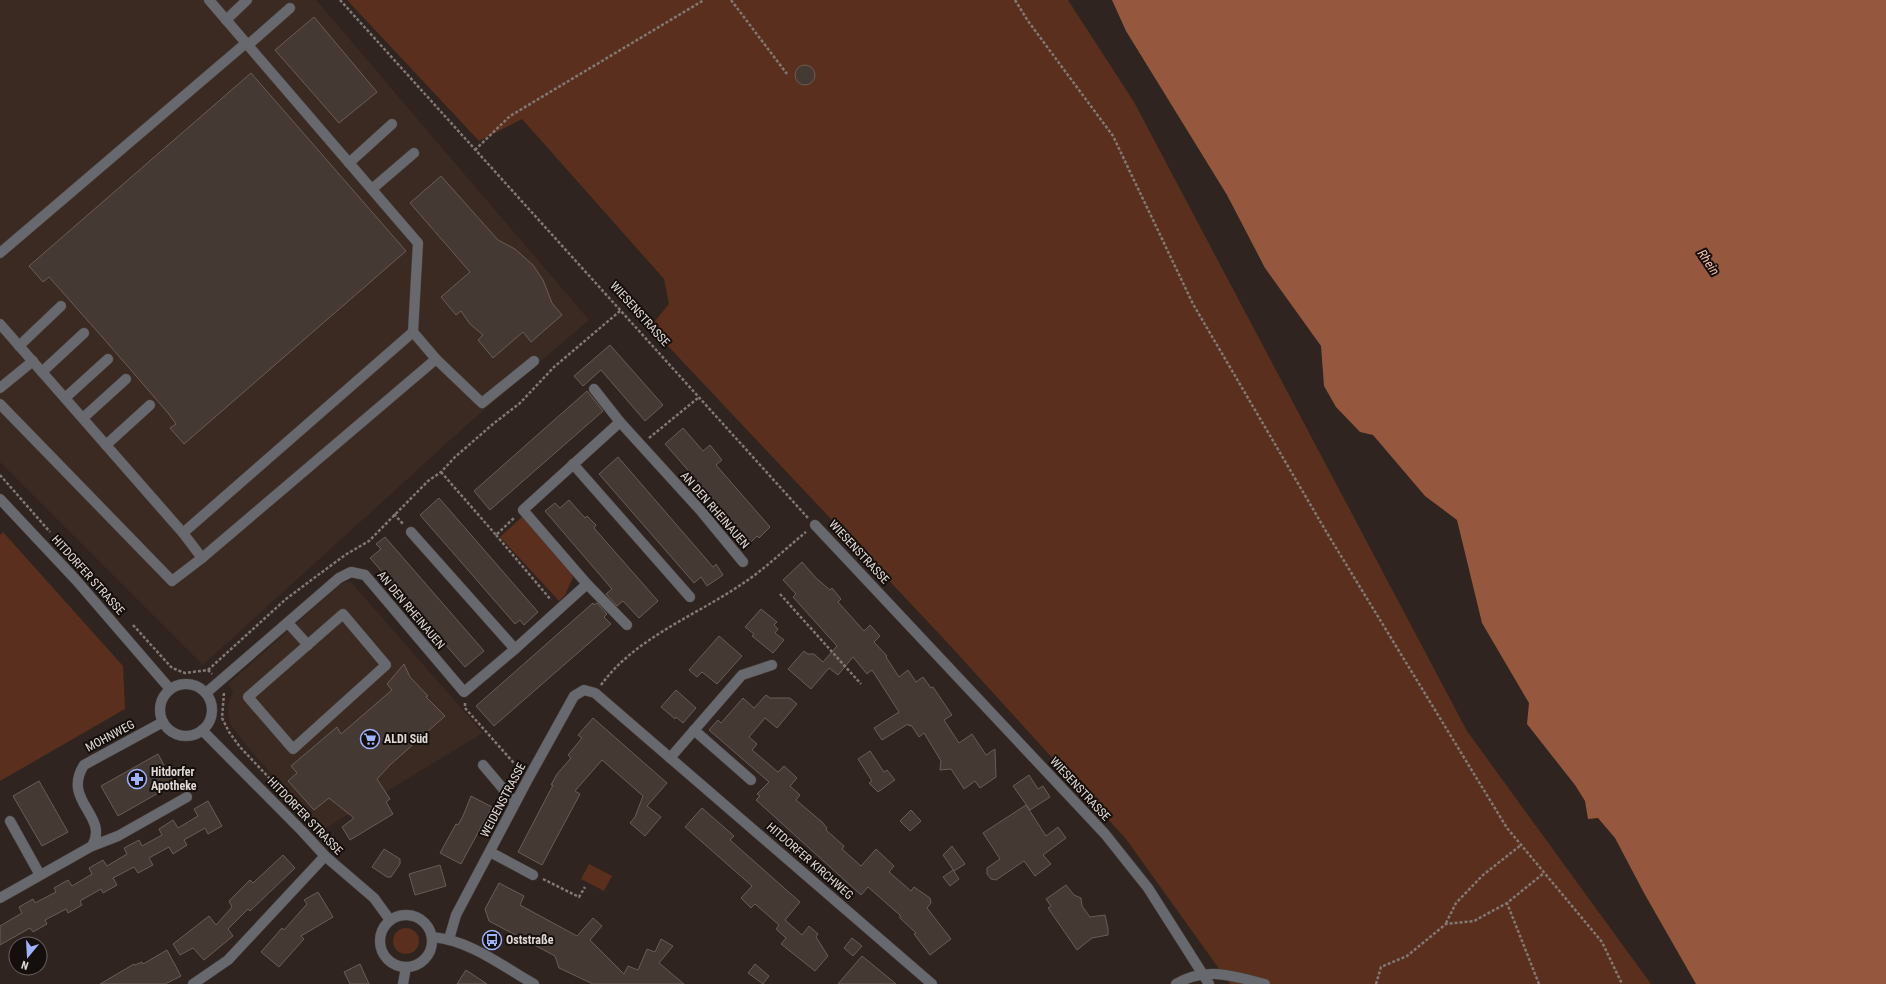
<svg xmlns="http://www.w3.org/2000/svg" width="1886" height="984" font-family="'Roboto Condensed',sans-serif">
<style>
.built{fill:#3b2a22}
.green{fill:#5a2f1d}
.water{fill:#95583e}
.building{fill:#453934;stroke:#6a5d58}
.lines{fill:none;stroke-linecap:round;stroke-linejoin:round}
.minor-casing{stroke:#4b413c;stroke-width:11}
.path{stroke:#827874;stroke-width:2.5;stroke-dasharray:3 2;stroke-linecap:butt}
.minor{stroke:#67696e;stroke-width:10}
.labels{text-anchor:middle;stroke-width:4;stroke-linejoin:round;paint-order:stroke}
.street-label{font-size:12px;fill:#e0d8d5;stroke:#140f0c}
.poi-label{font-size:12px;font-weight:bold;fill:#e0d8d5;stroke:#140f0c;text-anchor:start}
.water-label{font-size:13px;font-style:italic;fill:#f7bfa8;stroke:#140f0c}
</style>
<rect width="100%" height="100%" fill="#2f241f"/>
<g class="built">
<polygon points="0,0 316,0 589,320 469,423 203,665 0,462"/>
<polygon points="346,582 351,582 483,733 321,831 246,745 229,722 228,705 233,691 228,684 341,584"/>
</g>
<g class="green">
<polygon points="347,0 1068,0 1134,102 1467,731 1651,984 1230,984 1126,839 944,639 650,327 669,304 664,279 522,119 479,141"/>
<polygon points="523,516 570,570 573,577 565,595 559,601 500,537"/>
<polygon points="3,532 123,666 125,709 0,781 0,535"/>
<polygon points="589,864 612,876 604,891 581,879"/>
<circle cx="406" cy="941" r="13"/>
</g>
<polygon class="water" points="1112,0 1886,0 1886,984 1696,984 1644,893 1615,838 1598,818 1588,819 1585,801 1575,785 1527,724 1529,703 1482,623 1457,520 1425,496 1373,435 1360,432 1336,407 1324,386 1321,346 1265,268 1227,195 1126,31"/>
<g class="building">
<polygon points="314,17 377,92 339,123 275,50"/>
<circle cx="805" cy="75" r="10"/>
<polygon points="251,73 406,251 184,444 170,428 176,424 168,413 104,339 49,277 43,282 29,266"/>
<polygon points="441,176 498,240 515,249 533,265 543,280 552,303 562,315 531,342 523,332 493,358 478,340 483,335 470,324 461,311 456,315 441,297 470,272 410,203"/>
<polygon points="610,345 663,405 645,421 601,370 583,386 574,376"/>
<polygon points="587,391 603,411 490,510 474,491"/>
<polygon points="683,428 703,451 710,445 722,460 716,465 770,527 759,538 757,536 751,542 665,444"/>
<polygon points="618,457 713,567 716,564 723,575 707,586 701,577 694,583 599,474"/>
<polygon points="439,498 538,612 524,625 520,620 515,624 420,515"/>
<polygon points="569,500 585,518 587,516 596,525 594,528 658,601 639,618 623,601 617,606 606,594 612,589 545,511 555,503 560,508"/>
<polygon points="385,537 484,651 465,667 370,558 381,549 376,544"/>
<polygon points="802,562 816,578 830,590 832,588 841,599 838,602 864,631 870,625 880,636 874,642 887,656 886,657 899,677 908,670 916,682 923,677 931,688 933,687 952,715 944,720 959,743 972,734 986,755 995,749 996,777 980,788 975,781 964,789 951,769 940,770 941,761 924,733 919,737 911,725 909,726 908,724 882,740 874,728 899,712 872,670 867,674 853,657 838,675 829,668 811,689 788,669 804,651 808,654 814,654 823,662 837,646 793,597 796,594 783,580"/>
<polygon points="593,603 594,605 597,603 607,614 604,617 611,624 494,726 476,706"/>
<polygon points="761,609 777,622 774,625 778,629 775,633 784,640 773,653 752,636 754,634 745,627"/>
<polygon points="719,636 742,656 717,684 702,672 697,677 689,670"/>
<polygon points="404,664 410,677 428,696 426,697 445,716 390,765 377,779 390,799 386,802 393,814 350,840 342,827 354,818 329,798 314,810 288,781 297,773 291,766 337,727 341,734 392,690 387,684"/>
<polygon points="676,690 696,708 683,723 676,717 675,719 661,707"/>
<polygon points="766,695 770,698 790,698 797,704 777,728 765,718 749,737 757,744 752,750 778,772 784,766 797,778 790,786 800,795 796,800 822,822 827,828 826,830 844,846 842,849 861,866 876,849 894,866 889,872 911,891 914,887 930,898 931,903 927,908 951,939 930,955 914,934 916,933 900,918 900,915 894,910 868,887 861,895 756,800 760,796 757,794 769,782 709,730 718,720 721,723 743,698 754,708"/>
<polygon points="593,718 667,783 647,806 661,817 645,836 630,823 635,817 643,796 602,760 575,791 580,794 542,865 518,852 553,785 551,785 557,774 571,758 568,755 582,738 578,735"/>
<polygon points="870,751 884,772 887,770 895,780 878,792 869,783 872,781 858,759"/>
<polygon points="158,754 174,784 118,816 101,786"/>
<polygon points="1029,775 1038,789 1043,786 1050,797 1030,810 1013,786"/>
<polygon points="39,781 68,832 42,846 13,796"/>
<polygon points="471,796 492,807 461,864 440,853 456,824 458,825 463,816"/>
<polygon points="208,801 222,826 208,834 205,828 184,840 187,845 173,854 169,847 149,858 153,865 138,873 134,867 113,878 117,885 103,893 101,889 80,901 82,905 68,913 66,909 45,920 47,924 33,932 30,928 0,945 0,926 22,913 19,907 33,899 35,903 56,892 54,888 68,880 72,886 92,874 89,868 103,860 107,866 127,854 124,848 139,840 142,846 162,835 159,829 173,820 178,828 198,816 194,809"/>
<polygon points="1026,805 1046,836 1058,827 1066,838 1043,855 1051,864 1035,876 1024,861 996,880 991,879 987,874 987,868 1000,859 983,833"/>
<polygon points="702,808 734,836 730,840 800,902 785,920 802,935 809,926 818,934 816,937 828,956 815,971 781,944 786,938 776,929 779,925 755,904 751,908 741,898 752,886 685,827"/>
<polygon points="911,810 921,821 910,831 900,821"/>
<polygon points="952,846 965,864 954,871 943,855"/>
<polygon points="384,849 400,859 400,864 391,877 387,877 372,867"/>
<polygon points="283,855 295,868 250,911 248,909 228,929 233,936 204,960 193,948 180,955 173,944 209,916 216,925 232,907 229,901 250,880 253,883"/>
<polygon points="440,865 446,886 415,895 409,874"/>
<polygon points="953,870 959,879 950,886 943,877"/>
<polygon points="499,883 524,896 520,905 577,936 593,918 602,926 590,940 624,974 628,966 638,970 647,949 655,952 661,939 673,946 659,963 684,984 593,984 559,968 555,956 489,921 485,909"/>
<polygon points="1066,885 1074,895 1081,898 1082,906 1090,917 1105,915 1108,929 1108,935 1092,938 1077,950 1048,908 1051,906 1046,899"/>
<polygon points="318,892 333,917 301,936 304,939 279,967 261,952 282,928 284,930 307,904 304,900"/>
<polygon points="852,938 862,946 853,956 844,948"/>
<polygon points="167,950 181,976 165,984 100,984 134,964 135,965 142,962 143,964"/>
<polygon points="862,956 884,974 896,984 838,984"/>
<polygon points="360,964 369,984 350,984 344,972"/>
<polygon points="755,964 769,976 763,984 748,973"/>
<polygon points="466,970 487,984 457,984"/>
</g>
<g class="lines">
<defs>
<g id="minor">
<polyline points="226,20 247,0"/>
<polyline points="248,45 290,8"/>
<polyline points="349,163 392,124"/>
<polyline points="372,189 414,153"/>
<polyline points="0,253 246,43 209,0"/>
<polyline points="0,324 183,533"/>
<polyline points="19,346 61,306"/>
<polyline points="436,359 482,403 534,361"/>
<polyline points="42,372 84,333"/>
<polyline points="0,388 33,361"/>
<polyline points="594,389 620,422 701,511 743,562"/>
<polyline points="65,398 108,359"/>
<polyline points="0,404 172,581 202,558 183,533 413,332 418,243 246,43"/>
<polyline points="83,418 126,379"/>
<polyline points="620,422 523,510 587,584 627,625"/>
<polyline points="106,445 150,405"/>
<polyline points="573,464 690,597"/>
<polyline points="0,499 76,580 170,689"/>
<polyline points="815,525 1105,834 1148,888 1209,984"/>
<polyline points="202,558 436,359 413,332"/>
<polygon points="343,614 386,665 293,749 248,697"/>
<polyline points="288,623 308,645"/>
<polyline points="515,649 587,584"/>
<circle cx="186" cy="710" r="26"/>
<polyline points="206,693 339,578 351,572 365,575 464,692 515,649 411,532"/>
<polyline points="202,730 303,832 325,856 374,898 390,920"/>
<polyline points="694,730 751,780"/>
<polyline points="670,758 742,675 772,665"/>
<polyline points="483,765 515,803"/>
<polyline points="10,821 40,875"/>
<polyline points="92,846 118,836 187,797"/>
<polyline points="490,852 533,875"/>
<path d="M0,898L92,846C110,816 61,801 84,765L163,722"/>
<circle cx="406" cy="941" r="26"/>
<path d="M432,937C470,940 502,966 534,984"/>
<polyline points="449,939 456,915 528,779 574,696 584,690 595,693 932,984"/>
<polyline points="193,984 228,960 325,856"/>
<polyline points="403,984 406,967"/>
<path d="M1176,984C1206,966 1233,976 1265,984"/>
</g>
</defs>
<use href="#minor" class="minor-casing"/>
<g class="path">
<polyline points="340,0 808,518"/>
<polyline points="731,0 787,74"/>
<polyline points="1015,0 1028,21 1113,136 1193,304 1327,533 1507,828 1602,942 1622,984"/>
<polyline points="475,150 510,116 704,0"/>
<polyline points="649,438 698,398"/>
<polyline points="441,472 496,535 514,518"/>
<polyline points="0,475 50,532"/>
<polyline points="394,514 403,524"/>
<polyline points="496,535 551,600"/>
<polyline points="780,594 861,684"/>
<polyline points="133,625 172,668 185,673 208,670 212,674"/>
<polyline points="208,670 286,599 345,555 369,541 428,481 441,472 455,457 493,424 520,403 554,367 620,311"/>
<path d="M601,685C635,638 695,616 742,584C765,569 785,549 806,532"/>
<polyline points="224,693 222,718 229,732 240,747 306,817"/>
<polyline points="465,703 465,708 521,771"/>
<polyline points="543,879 579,897 585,887"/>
<polyline points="1446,923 1456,903 1483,875 1521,845"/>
<polyline points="1376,984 1381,967 1407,956 1446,924 1474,921 1507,903"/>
<polyline points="1539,984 1507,903 1544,873"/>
</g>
<use href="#minor" class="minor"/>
</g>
<defs>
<symbol id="supermarket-ring" viewBox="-11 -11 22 22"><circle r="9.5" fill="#140f0c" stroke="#9fb3fd" stroke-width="1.5"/><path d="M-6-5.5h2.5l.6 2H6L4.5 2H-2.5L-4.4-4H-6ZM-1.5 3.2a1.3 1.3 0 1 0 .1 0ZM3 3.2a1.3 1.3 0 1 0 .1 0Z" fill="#9fb3fd"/></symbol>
<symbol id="pharmacy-ring" viewBox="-11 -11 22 22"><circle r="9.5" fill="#140f0c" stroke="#9fb3fd" stroke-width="1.5"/><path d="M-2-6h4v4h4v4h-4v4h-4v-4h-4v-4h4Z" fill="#9fb3fd"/></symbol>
<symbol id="bus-ring" viewBox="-11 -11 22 22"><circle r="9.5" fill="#140f0c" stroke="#9fb3fd" stroke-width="1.5"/><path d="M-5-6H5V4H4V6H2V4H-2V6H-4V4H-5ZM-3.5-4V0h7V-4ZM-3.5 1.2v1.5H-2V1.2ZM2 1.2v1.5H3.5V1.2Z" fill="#9fb3fd"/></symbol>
</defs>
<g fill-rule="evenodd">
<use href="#supermarket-ring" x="359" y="728" width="22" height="22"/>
<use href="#pharmacy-ring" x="126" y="768" width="22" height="22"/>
<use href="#bus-ring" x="481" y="929" width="22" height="22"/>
</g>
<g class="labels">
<g class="street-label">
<text transform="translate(640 314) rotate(48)" y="4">WIESENSTRASSE</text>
<text transform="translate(715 510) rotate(49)" y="4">AN DEN RHEINAUEN</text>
<text transform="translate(859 552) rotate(47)" y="4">WIESENSTRASSE</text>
<text transform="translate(88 575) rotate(48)" y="4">HITDORFER STRASSE</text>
<text transform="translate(411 610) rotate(50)" y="4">AN DEN RHEINAUEN</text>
<text transform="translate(110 736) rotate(-28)" y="4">MOHNWEG</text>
<text transform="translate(1080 789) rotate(47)" y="4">WIESENSTRASSE</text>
<text transform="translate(503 800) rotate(-62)" y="4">WEIDENSTRASSE</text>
<text transform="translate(305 816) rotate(46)" y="4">HITDORFER STRASSE</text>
<text transform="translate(810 861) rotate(41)" y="4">HITDORFER KIRCHWEG</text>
</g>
<g class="poi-label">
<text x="384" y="743">ALDI Süd</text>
<text x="151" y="776">Hitdorfer<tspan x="151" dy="14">Apotheke</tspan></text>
<text x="506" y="944">Oststraße</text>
</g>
<g class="water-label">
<text transform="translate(1709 262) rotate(56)" y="5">Rhein</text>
</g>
</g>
<g transform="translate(28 956) rotate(198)"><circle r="19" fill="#140f0c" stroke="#665f5c"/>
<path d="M0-3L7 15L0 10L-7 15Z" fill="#9fb3fd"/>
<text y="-6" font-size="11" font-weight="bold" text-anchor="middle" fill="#e0d8d5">N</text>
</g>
</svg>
